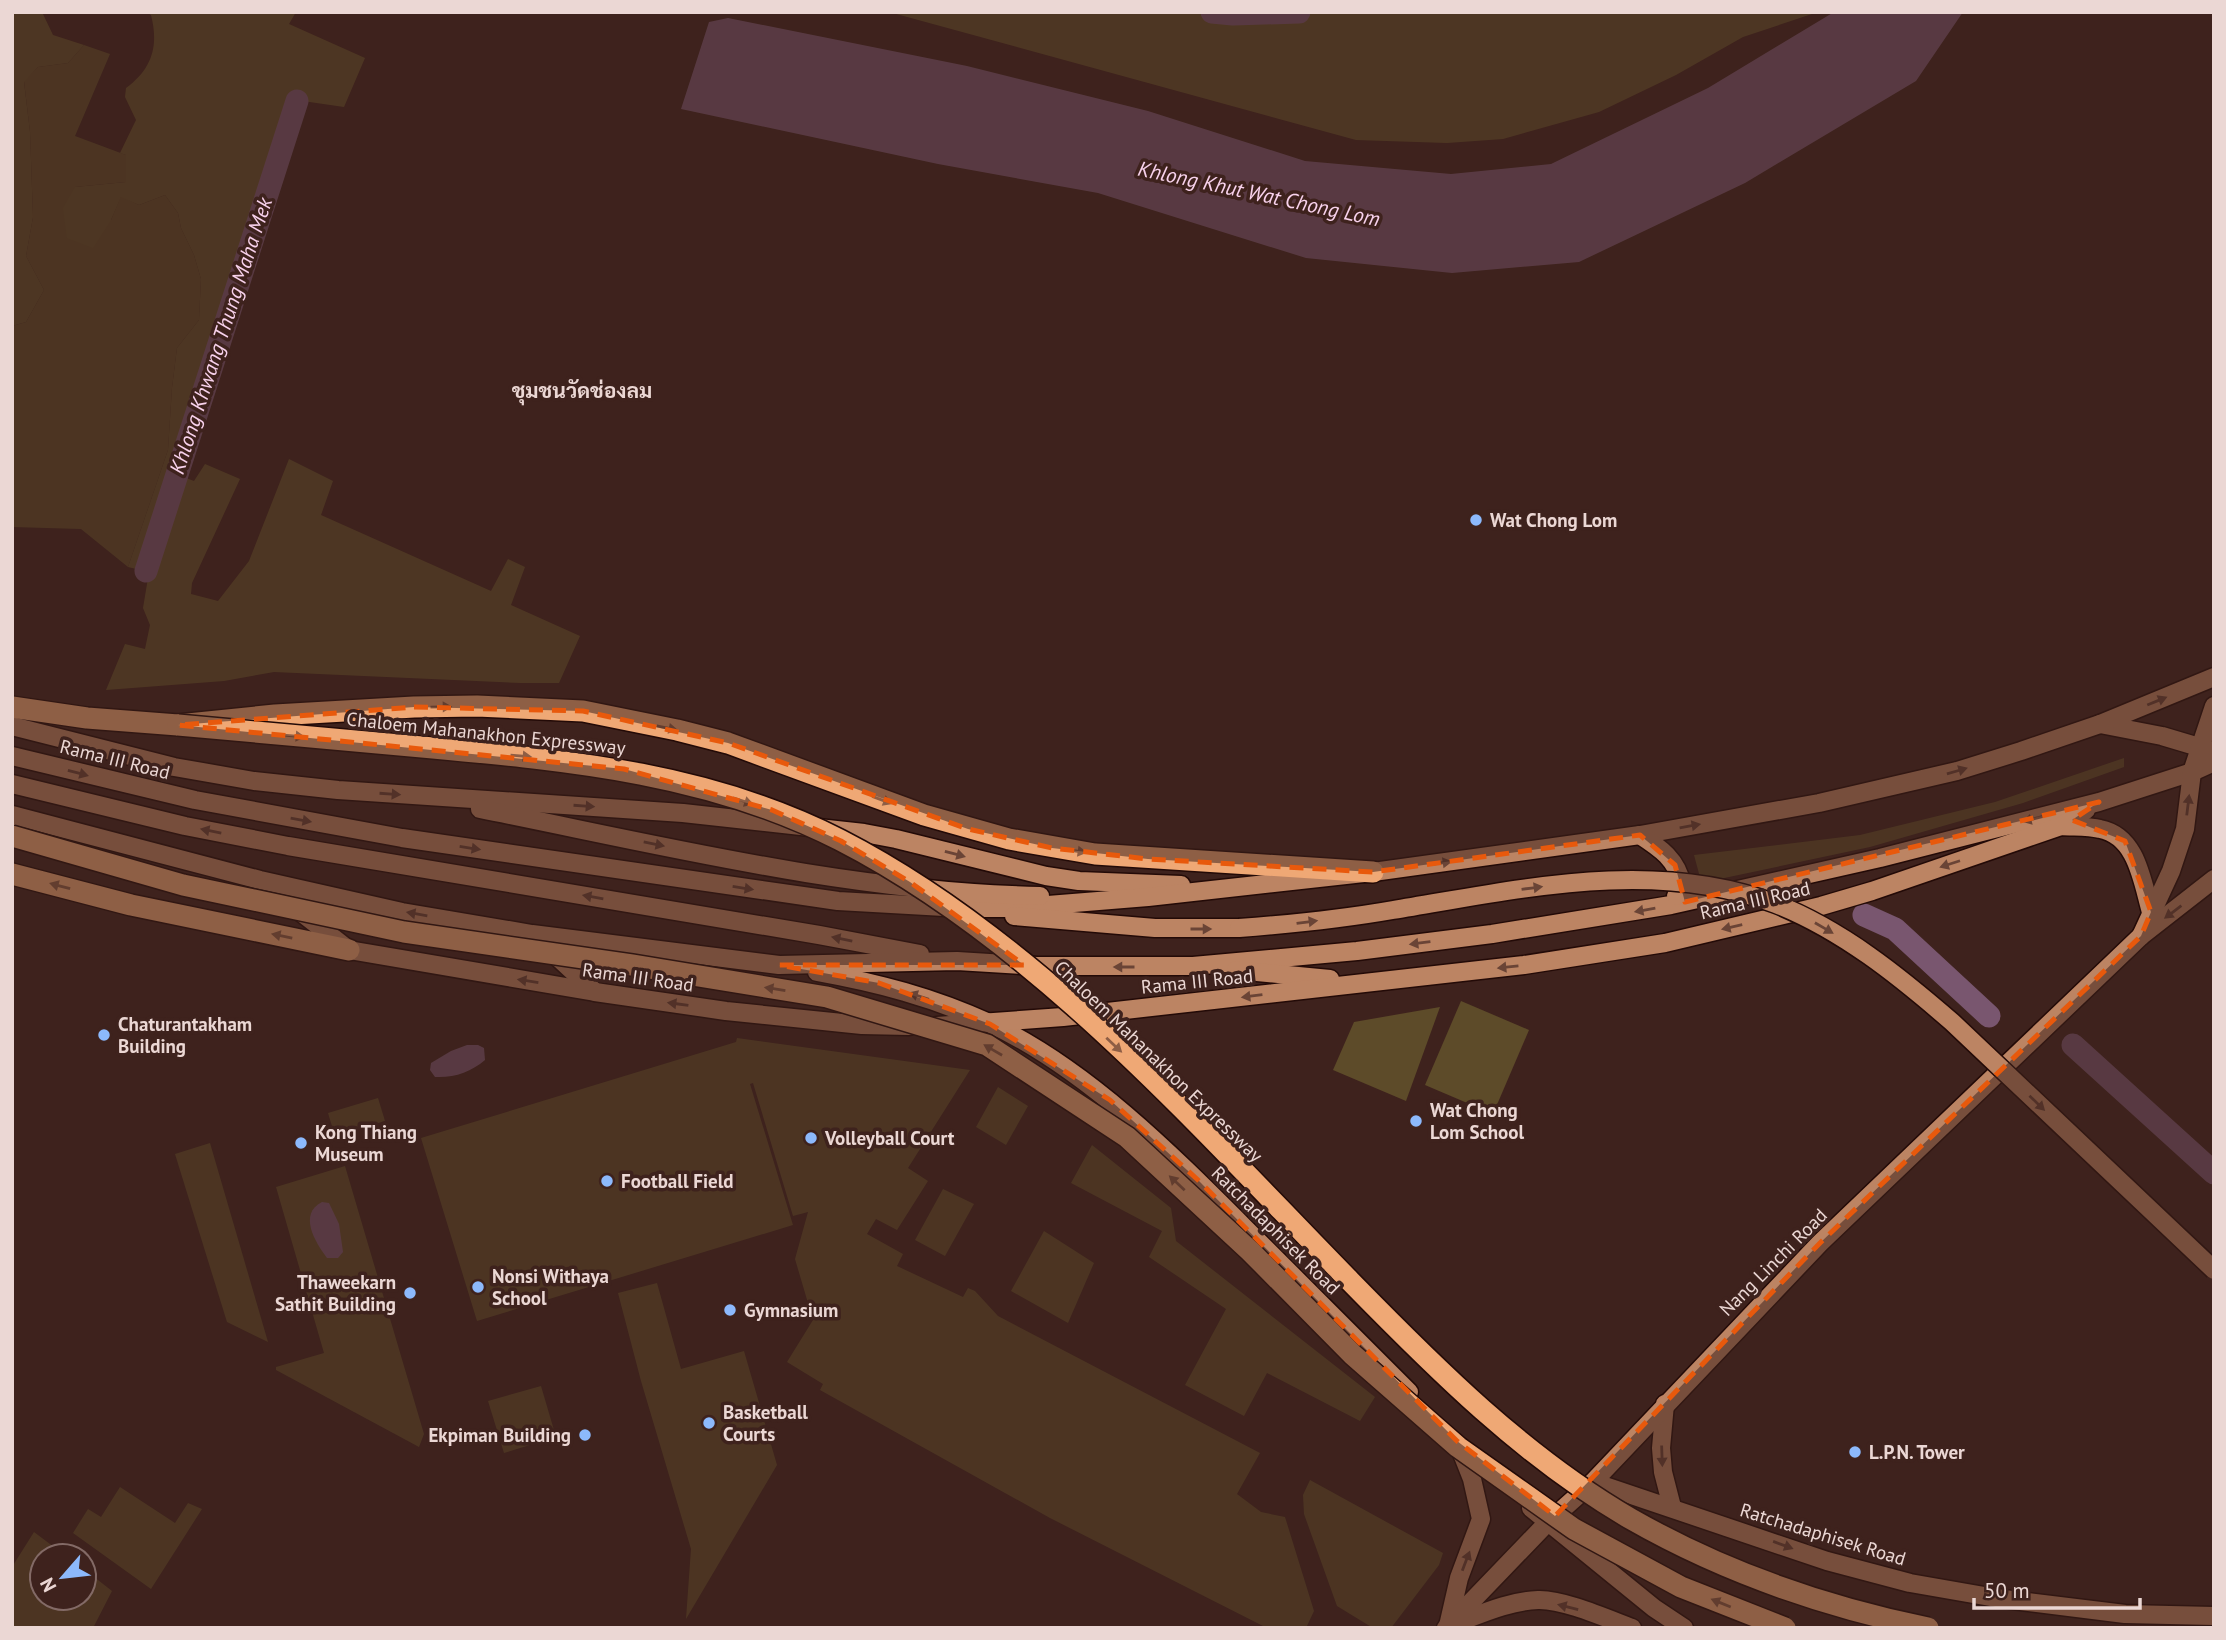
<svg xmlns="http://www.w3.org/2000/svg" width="2226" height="1640" font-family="'PT Sans',Sarabun,sans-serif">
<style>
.green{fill:#5d4b29}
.forest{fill:#614f2a}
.water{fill:#79566f}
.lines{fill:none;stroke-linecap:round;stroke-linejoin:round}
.canal{stroke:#79566f;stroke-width:23}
.major-casing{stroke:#230a07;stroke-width:21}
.highway-casing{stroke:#230a07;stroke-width:24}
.major{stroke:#bc8463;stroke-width:18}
.highway{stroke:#efa875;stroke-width:21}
.major-bridge-casing{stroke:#230a07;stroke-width:21;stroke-linecap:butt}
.highway-bridge-casing{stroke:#230a07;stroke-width:24;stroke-linecap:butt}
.major-bridge{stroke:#bc8463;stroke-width:18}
.highway-bridge{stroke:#efa875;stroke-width:21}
.oneway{fill:#6a4436}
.oneway2{fill:#8e5e45}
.marked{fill:none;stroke:#e8590c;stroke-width:5;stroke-dasharray:14 9;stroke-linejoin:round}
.poi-dot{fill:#8cb9fc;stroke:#3e221d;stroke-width:2.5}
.labels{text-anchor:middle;stroke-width:7;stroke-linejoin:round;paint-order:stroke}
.poi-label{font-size:19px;font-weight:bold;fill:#ebd7d4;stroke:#3e221d;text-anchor:start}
.street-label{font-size:19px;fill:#ebd7d4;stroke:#3e221d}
.water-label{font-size:21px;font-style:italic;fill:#f8d2ec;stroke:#3e221d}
.neighbourhood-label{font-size:21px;font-weight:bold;fill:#ebd7d4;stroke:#3e221d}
</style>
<rect width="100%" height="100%" fill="#3e221d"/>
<g class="green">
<polygon points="84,45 110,54 75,136 126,155 126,182 75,187 111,220 121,196 139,205 165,195 178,213 181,228 194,255 201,279 199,320 177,348 172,388 168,450 128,567 81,529 12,527 12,326 26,322 44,290 26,256 33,217 30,132 24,81 38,67 68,63"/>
<polygon points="2124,758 2124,767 2023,803 1870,847 1710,881 1701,881 1694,855 1860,835 1995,802"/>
<polygon points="1461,1001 1529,1030 1493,1114 1425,1085"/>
<polygon points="1440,1007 1406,1101 1333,1070 1354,1022"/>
<polygon points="737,1038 970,1070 908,1168 928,1181 897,1230 876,1219 867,1234 903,1254 897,1266 963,1297 968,1288 975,1291 998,1316 1260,1453 1237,1494 1261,1512 1285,1517 1314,1611 1306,1628 1267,1628 1050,1518 820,1390 823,1384 787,1362 813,1320 795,1259 808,1212 793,1216 753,1083 750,1084 793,1225 477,1321 421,1138 736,1042"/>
<polygon points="998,1087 1028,1106 1006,1145 976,1127"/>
<polygon points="378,1098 385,1121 335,1136 328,1113"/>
<polygon points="210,1143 268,1342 227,1322 175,1154"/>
<polygon points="1092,1145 1171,1208 1176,1241 1375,1397 1360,1421 1267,1373 1244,1416 1185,1385 1226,1309 1149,1257 1162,1231 1071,1183"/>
<polygon points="345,1166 424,1434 419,1447 276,1370 276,1367 324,1353 276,1187"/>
<polygon points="943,1189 974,1204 945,1256 915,1240"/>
<polygon points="1044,1231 1094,1263 1068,1323 1011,1291"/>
<polygon points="657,1283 681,1369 744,1351 777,1465 686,1619 691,1549 641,1381 618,1293"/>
<polygon points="541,1386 556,1437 504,1453 488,1401"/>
<polygon points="1310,1480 1443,1553 1439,1565 1391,1628 1373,1628 1337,1606 1304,1514 1303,1495"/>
<polygon points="120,1487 175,1523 188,1503 202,1509 151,1589 73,1533 88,1509 101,1517"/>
<polygon points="34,1532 66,1556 42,1556 42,1598 84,1598 84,1569 112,1591 93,1628 12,1628 12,1567"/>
</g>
<g class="forest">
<polygon points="12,12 42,12 53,35 84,45 68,63 38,67 24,82 30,132 33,217 26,256 44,290 26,322 12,326"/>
<path d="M146,12H296L289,24L365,58L344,107L289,99L256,212L170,472L194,481L205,464L240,479L192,583L191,594L218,601L249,561L289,459L333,481L321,515L491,591L508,559L525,567L511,605L580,636L559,683H521L274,672L224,681L106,690L125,644L145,649L150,625L143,608L149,572L128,567L168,450L172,388L177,348L199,320L201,279L194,255L181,228L178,213L165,195L139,205L121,197L111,220L93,248L67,238L63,208L75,187L126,182V155L120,153L136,120L125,97L126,88C152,69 159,46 151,15Z"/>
<polygon points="889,12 1818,12 1743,37 1676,75 1599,112 1503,139 1447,143 1356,140"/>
</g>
<g class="water">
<polygon points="1834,12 1963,12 1916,81 1745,183 1579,262 1452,273 1306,258 1098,193 938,164 681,109 709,22 728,18 967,66 1148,111 1305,161 1451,174 1551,164 1708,88"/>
<path d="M467,1045H478L484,1048L485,1060C471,1072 454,1078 435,1077L430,1070L431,1063L451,1051Z"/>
<path d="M322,1202L329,1203L339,1224L343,1252L338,1258H327C315,1242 298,1214 322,1202Z"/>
</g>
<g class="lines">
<g class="canal">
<polyline points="1212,12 1233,14 1299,12"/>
<polyline points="146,571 297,101"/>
<polyline points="1864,915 1895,929 1989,1016"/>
<polyline points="2073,1045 2214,1173"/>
</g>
<defs>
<g id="major">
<polyline points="2100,724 2162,736 2209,750"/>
<polyline points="12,726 174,767 254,781 338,790 683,813 864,833 896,839 1046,876 1079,881 1181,885"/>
<polyline points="12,756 195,800 402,838 838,901 962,908 1011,908 1148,897 1373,872 1640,835 1819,803 1957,771 2021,751 2100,724 2214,677"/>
<polyline points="12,784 185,826 288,846 819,935 920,954"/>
<path d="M480,809C665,846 850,892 1040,896"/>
<polyline points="12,815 260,880 402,912 532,934 779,965 957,961 1037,966 1193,966 1357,951 1492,934 1671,905 1880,858 2099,802 2192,772 2214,762"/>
<path d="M2061,826C2074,827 2088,826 2100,829C2137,836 2142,881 2151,912"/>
<path d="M1640,835C1660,848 1677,859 1682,885L1676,896"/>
<polyline points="298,910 349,950 595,992 726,1011 862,1025 909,1026"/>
<polyline points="1014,916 1155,928 1239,928"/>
<polyline points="2141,936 2171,871 2185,829 2192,772 2214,706"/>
<polyline points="552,952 595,992"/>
<polyline points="1236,970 1330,979"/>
<path d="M817,972C878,983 932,997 989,1023C1088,1069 1176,1159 1252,1235C1304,1287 1357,1340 1409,1392"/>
<polyline points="937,1026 1063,1017 1524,965 1665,943 1821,906 1872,891 2061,826 2086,810"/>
<polyline points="1665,1404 1661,1448 1663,1472 1672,1507"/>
<polyline points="1593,1482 1827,1561 1910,1583 1996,1598 2125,1614 2214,1616"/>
<polyline points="1531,1508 1654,1608 1684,1628"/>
<path d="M1454,1624C1481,1614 1509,1601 1538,1600C1563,1599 1608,1619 1632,1628"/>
<polyline points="1448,1626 1459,1578 1481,1519 1472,1479 1459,1446"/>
<polyline points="1446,1628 1547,1523 1593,1482 1820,1243 2141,936 2214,879"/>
</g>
<g id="highway">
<polyline points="12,707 87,718 178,725 275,715 414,707 477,706 583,711 677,730 728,743 924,815 1009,839 1095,854 1373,872"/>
<polyline points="12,874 131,905 349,950"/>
</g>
</defs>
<use href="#major" class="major-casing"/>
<use href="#highway" class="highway-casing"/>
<use href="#major" class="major"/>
<use href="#highway" class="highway"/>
<defs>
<path id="major-bridge" d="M1239,928C1291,924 1342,919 1393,910C1517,890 1653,857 1776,904C1842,930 1899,976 1952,1022L2214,1270"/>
<g id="highway-bridge">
<path d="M178,725C263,733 348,740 433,748C574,761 711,774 840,840C1037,941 1197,1125 1350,1281C1436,1369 1524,1457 1631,1519C1722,1571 1826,1607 1928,1628"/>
<polyline points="12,836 183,885 404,932 632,965 827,997 987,1045 1127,1137 1250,1251 1353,1355 1458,1447 1574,1529 1681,1587 1785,1628"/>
</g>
</defs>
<use href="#major-bridge" class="major-bridge-casing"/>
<use href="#highway-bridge" class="highway-bridge-casing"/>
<use href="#major-bridge" class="major-bridge"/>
<use href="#highway-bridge" class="highway-bridge"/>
</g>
<defs><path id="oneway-solid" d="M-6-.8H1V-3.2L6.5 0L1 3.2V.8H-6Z" transform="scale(1.75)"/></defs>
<g class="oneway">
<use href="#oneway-solid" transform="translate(2157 701) rotate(-22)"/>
<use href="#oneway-solid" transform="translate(1957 771) rotate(-16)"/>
<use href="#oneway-solid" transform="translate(78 773) rotate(15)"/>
<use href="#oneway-solid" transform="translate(390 794) rotate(4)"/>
<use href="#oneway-solid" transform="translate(2188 805) rotate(-83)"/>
<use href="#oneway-solid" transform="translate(584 806) rotate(4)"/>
<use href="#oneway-solid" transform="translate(2033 819) rotate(166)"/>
<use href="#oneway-solid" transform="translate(301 820) rotate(10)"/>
<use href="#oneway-solid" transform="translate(1690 826) rotate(-10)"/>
<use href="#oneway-solid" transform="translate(211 831) rotate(-169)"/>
<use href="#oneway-solid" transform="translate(654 844) rotate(11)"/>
<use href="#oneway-solid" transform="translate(470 848) rotate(9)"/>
<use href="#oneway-solid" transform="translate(955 854) rotate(15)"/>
<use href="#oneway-solid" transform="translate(1441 863) rotate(-8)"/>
<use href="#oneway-solid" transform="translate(1950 864) rotate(162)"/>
<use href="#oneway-solid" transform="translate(743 888) rotate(9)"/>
<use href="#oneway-solid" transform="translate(1532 888) rotate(-7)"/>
<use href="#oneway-solid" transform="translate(593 897) rotate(-170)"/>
<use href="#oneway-solid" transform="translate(1645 910) rotate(170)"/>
<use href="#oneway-solid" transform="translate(2173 912) rotate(143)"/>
<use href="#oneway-solid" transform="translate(417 914) rotate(-170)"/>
<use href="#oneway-solid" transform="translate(1307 922) rotate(-7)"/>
<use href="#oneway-solid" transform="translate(1732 927) rotate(167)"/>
<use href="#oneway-solid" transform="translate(1824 928) rotate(30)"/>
<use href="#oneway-solid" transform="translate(1201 929)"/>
<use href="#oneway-solid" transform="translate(842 939) rotate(-169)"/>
<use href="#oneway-solid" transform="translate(1420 943) rotate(173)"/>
<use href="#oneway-solid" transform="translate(1124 967) rotate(180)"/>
<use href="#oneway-solid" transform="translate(1508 967) rotate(174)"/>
<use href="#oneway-solid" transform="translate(528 981) rotate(-171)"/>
<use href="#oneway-solid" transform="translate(919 996) rotate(-162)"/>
<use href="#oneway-solid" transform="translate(1252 996) rotate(173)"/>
<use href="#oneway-solid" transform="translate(678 1004) rotate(-172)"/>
<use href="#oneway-solid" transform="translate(2037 1103) rotate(44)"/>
<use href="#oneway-solid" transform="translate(1662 1456) rotate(88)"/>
<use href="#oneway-solid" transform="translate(1783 1545) rotate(20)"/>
<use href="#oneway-solid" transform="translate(1466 1561) rotate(-69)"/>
<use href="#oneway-solid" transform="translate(1568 1607) rotate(-166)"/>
</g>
<g class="oneway2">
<use href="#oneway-solid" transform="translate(441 707) rotate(-1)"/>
<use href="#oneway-solid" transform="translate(667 728) rotate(12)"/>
<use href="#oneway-solid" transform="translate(294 736) rotate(5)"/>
<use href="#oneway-solid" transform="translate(521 756) rotate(5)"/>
<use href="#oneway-solid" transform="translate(882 800) rotate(20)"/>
<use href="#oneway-solid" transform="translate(743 801) rotate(18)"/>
<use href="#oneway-solid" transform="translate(1076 851) rotate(8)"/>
<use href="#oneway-solid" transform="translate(60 886) rotate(-165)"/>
<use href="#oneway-solid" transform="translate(282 936) rotate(-168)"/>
<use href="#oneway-solid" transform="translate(775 989) rotate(-171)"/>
<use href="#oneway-solid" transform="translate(1114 1045) rotate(43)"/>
<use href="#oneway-solid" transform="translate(993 1050) rotate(-150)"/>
<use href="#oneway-solid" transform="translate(1177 1183) rotate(-137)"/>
<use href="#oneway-solid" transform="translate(1721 1603) rotate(-158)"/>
</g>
<path d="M0 0H2226V1640H0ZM414,707L583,711L728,743L968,829L1052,848L1148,859L1373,872L1640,835L1675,865L1685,902L2099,802L2072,820L2125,841L2151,912L2141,936L1820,1243L1555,1516L1457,1441L1198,1180L1110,1100L990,1024L879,983L779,965H1024L910,882L841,841L772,810L624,769L178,725Z" fill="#3e221d" fill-opacity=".55" fill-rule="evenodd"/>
<path class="marked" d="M414,707L583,711L728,743L968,829L1052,848L1148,859L1373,872L1640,835L1675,865L1685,902L2099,802L2072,820L2125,841L2151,912L2141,936L1820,1243L1555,1516L1457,1441L1198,1180L1110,1100L990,1024L879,983L779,965H1024L910,882L841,841L772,810L624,769L178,725Z"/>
<g class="poi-dot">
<circle cx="1476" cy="520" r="7"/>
<circle cx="104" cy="1035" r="7"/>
<circle cx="1416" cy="1121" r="7"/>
<circle cx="811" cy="1138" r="7"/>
<circle cx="301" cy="1143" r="7"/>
<circle cx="607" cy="1181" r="7"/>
<circle cx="478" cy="1287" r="7"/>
<circle cx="410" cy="1293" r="7"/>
<circle cx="730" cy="1310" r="7"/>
<circle cx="709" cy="1423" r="7"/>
<circle cx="585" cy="1435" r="7"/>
<circle cx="1855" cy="1452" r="7"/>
</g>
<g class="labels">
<g class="poi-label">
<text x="1490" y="527">Wat Chong Lom</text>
<text x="118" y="1031">Chaturantakham<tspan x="118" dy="22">Building</tspan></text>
<text x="1430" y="1117">Wat Chong<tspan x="1430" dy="22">Lom School</tspan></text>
<text x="315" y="1139">Kong Thiang<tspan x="315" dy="22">Museum</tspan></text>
<text x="825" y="1145">Volleyball Court</text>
<text x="621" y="1188">Football Field</text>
<text x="492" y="1283">Nonsi Withaya<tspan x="492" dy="22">School</tspan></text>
<text x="396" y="1289" text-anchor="end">Thaweekarn<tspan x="396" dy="22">Sathit Building</tspan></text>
<text x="744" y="1317">Gymnasium</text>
<text x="723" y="1419">Basketball<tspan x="723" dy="22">Courts</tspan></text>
<text x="571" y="1442" text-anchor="end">Ekpiman Building</text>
<text x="1869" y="1459">L.P.N. Tower</text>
</g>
<g class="street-label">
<text transform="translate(486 733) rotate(6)" y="7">Chaloem Mahanakhon Expressway</text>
<text transform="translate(115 759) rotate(14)" y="7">Rama III Road</text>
<text transform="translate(1755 900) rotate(-13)" y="7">Rama III Road</text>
<text transform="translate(638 977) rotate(8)" y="7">Rama III Road</text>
<text transform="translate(1197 981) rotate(-6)" y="7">Rama III Road</text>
<text transform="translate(1159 1061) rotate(44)" y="7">Chaloem Mahanakhon Expressway</text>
<text transform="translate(1276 1230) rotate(45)" y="7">Ratchadaphisek Road</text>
<text transform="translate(1773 1262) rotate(-45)" y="7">Nang Linchi Road</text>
<text transform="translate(1823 1534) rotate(17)" y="7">Ratchadaphisek Road</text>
</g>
<g class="water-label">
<text transform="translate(1259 194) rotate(12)" y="7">Khlong Khut Wat Chong Lom</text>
<text transform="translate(221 336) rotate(-72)" y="7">Khlong Khwang Thung Maha Mek</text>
</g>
<g class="neighbourhood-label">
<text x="582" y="398">ชุมชนวัดช่องลม</text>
</g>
</g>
<rect width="2226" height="1640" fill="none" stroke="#ebd7d4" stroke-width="28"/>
<g transform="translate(63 1577) rotate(242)"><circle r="33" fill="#3e221d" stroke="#836a66" stroke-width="2"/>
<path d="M0-5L12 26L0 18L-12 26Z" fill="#8cb9fc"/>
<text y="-10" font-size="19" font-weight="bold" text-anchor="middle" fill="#ebd7d4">N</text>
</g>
<path d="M1974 1598v10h166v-10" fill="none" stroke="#ebd7d4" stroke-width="3.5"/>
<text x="1984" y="1598" font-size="21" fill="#ebd7d4" stroke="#3e221d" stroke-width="5" paint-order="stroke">50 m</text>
</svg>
